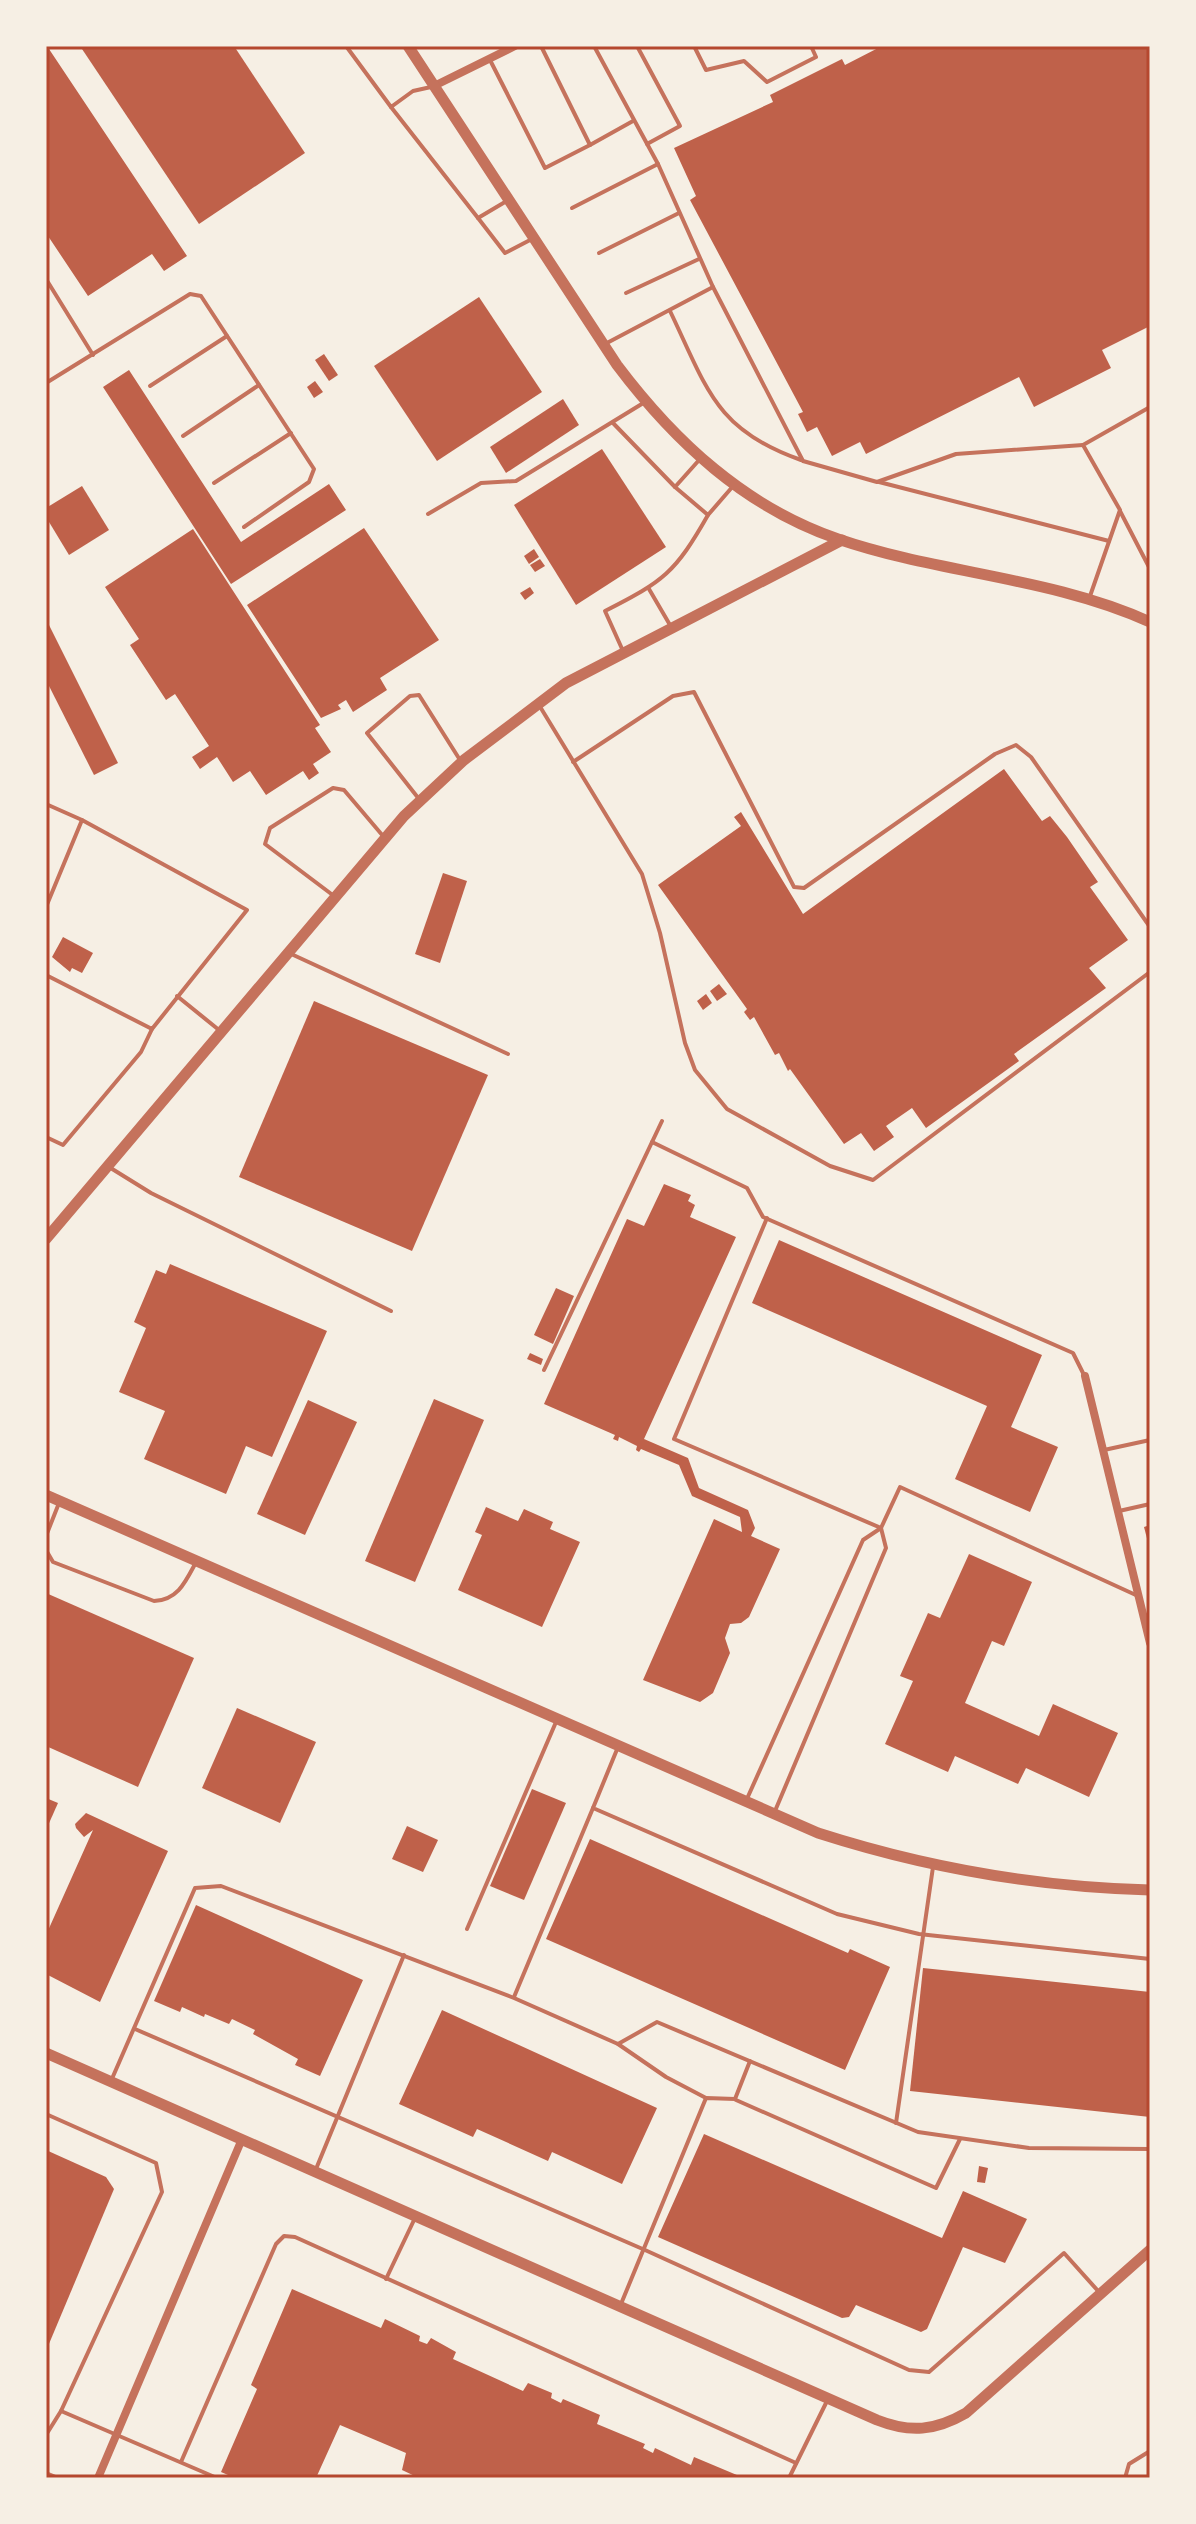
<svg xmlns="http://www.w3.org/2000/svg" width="1196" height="2524" font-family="'Archivo Narrow',sans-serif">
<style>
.building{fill:#bf614a}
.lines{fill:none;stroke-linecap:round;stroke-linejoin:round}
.service{stroke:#c5725c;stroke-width:4}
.minor{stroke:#c5725c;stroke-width:8}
.tertiary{stroke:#c5725c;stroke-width:11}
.neatline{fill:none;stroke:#b5482f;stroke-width:3}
</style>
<rect width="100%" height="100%" fill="#f6efe4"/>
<g class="building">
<polygon points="47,46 187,256 164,271 152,254 88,296 46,233"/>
<polygon points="80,46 234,46 305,153 199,224"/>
<polygon points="882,46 1150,46 1150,326 1102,350 1111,368 1034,407 1019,377 866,454 860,442 832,456 817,427 807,432 798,414 803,412 690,200 696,196 674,148 773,102 770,95 842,59 845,65"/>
<polygon points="479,297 542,392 437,461 374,366"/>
<polygon points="324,354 338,375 329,381 315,360"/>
<polygon points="129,370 241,542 329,484 346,510 231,584 103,387"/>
<polygon points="315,381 323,392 314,398 307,387"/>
<polygon points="563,399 579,425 506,473 490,447"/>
<polygon points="602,449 666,547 576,605 514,505"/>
<polygon points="82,486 109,530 69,555 46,517 46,508"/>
<polygon points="364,528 439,640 380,678 387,690 353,712 346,700 338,705 341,709 321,718 247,605"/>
<polygon points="193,529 320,725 315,728 331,752 313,764 319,773 309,780 303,771 266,795 250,771 233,782 217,757 200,769 192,757 209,746 175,694 166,700 130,645 139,639 105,587"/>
<polygon points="534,549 539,557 529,564 524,556"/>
<polygon points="540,559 545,566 535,572 530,565"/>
<polygon points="530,587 534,593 525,600 520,593"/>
<polygon points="46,619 118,763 94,775 46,680"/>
<polygon points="1004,769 1042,821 1050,816 1067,837 1098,882 1090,887 1128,940 1089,968 1106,988 1014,1054 1019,1061 926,1128 912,1108 886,1126 894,1137 874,1151 861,1133 844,1144 790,1069 788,1071 779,1053 775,1055 754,1017 750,1020 744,1012 747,1009 658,885 741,826 734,817 741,812 803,914"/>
<polygon points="443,873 467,881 440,963 415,954"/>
<polygon points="63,937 93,953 82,973 72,968 70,972 52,957"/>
<polygon points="719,984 727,994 717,1001 710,991"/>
<polygon points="706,994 712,1003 703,1010 697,1001"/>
<polygon points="314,1001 488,1075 412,1251 239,1177"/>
<polygon points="664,1184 691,1195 688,1201 695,1205 690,1217 736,1237 644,1439 688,1458 699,1488 748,1510 755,1528 751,1536 780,1549 749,1617 741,1623 730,1624 725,1638 730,1653 713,1693 700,1702 643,1680 714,1519 742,1532 740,1517 692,1496 679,1465 641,1449 639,1452 636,1450 637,1446 619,1437 618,1441 613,1439 615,1435 544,1404 627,1219 644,1226"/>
<polygon points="779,1240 1042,1355 1011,1427 1058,1447 1030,1512 955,1479 987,1406 752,1303"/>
<polygon points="170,1264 327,1331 272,1457 246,1446 226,1494 144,1459 165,1411 119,1392 146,1328 134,1322 156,1270 166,1274"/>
<polygon points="556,1288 574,1296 553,1344 534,1335"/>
<polygon points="530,1353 543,1359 541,1365 527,1359"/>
<polygon points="434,1399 484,1420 415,1582 365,1561"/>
<polygon points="308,1400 357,1422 305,1535 257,1514"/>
<polygon points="486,1507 518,1521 524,1509 553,1522 550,1529 580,1542 542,1627 458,1590 482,1535 475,1532"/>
<polygon points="1150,1525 1150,1546 1149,1546 1144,1527"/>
<polygon points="969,1554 1032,1582 1004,1646 992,1641 965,1703 1039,1736 1053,1704 1118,1733 1089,1797 1026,1768 1018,1784 955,1756 948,1772 885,1744 913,1681 900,1676 928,1613 940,1618"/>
<polygon points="46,1593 194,1658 138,1787 46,1746"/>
<polygon points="237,1708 316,1742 280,1823 202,1788"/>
<polygon points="532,1789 566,1803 524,1900 490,1886"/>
<polygon points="46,1798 58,1803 46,1830"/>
<polygon points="86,1813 168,1851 100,2002 46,1974 46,1935 93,1830 84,1837 76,1828 75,1824"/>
<polygon points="407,1826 438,1840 423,1872 392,1859"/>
<polygon points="590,1839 848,1953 850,1949 890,1967 845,2070 546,1939"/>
<polygon points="196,1905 363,1980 320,2076 295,2065 298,2059 253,2034 255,2030 232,2019 229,2024 205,2014 204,2017 182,2007 180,2012 154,2001"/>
<polygon points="923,1968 1150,1992 1150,2117 910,2091"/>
<polygon points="442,2010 657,2108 622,2184 552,2152 548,2161 477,2129 473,2137 399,2104"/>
<polygon points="704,2134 942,2238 963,2191 1027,2219 1005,2263 963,2247 927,2329 921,2332 856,2305 849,2317 842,2318 658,2237"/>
<polygon points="46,2150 106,2177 114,2189 46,2351"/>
<polygon points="979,2166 988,2168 985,2183 977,2182"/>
<polygon points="292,2289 381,2328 385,2319 420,2336 419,2341 427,2344 431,2338 456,2352 453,2359 523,2391 528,2383 552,2393 551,2398 561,2403 563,2399 600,2415 597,2424 645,2444 643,2448 653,2453 655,2448 691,2465 694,2457 744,2478 419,2478 402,2470 406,2453 340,2425 316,2478 235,2478 221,2472 257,2389 251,2385"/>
</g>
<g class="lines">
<g class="service">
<polyline points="346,46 391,107 413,91 431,87"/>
<polyline points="594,46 658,164 713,287"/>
<polyline points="637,46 680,126 647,144"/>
<polyline points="694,46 706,70 744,61 767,82 816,57 811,46"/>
<polyline points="490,60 545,168 590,145 541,46"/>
<polyline points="391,107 478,218 505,202"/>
<polyline points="590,145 633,121"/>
<polyline points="572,208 658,164"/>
<polyline points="478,218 505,253 532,239"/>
<polyline points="599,253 679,213"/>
<polyline points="46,279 93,355"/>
<polyline points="626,293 699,259"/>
<path d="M670,311C707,388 715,430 801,460"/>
<polyline points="605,344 713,287 803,461 877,482 956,454 1083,445"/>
<polyline points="46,383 190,294 201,296 314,469 309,482 244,527"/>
<polyline points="150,386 227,336"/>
<polyline points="613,423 675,487"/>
<polyline points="183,436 259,385"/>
<polyline points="700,459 675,487 708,515 734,485"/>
<polyline points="879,482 1109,541"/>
<polyline points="214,483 291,433"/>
<polyline points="1120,511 1150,569"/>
<polyline points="428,514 481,483 516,481 645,402"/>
<polyline points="649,589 670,625"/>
<polyline points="1089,599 1120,510 1083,445 1150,407"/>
<path d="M623,651L605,611C664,581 675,573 708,515"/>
<polyline points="539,705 642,874 660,933 685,1043 695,1070 727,1109 830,1166 873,1180 1150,972"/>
<polyline points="573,762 673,696 694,692 794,887 804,888 995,754 1016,745 1031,757 1150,927"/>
<polyline points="419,799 367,733 410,696 419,695 460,760"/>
<polyline points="46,804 82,820"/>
<polyline points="334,896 265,844 270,828 333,788 344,790 383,836"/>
<polyline points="46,907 82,820 247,910 152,1029 46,975"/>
<polyline points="289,953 508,1054"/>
<polyline points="177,996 219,1030"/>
<polyline points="46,1137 63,1145 141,1052 152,1029"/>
<polyline points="652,1142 747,1188 763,1217 1073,1353 1084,1375"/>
<polyline points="109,1167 151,1193 391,1311"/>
<polyline points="767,1218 674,1439 881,1528"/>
<polyline points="544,1370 662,1121"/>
<polyline points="1104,1450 1150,1440"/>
<polyline points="1119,1511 1150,1504"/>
<polyline points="46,1536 59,1503"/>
<path d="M46,1550L53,1562L154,1601C177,1600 185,1583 195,1564"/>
<polyline points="618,1747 593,1808 837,1914 919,1934 1150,1959"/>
<polyline points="746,1801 863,1540 881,1528 900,1487 1138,1596"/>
<polyline points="775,1811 886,1548 881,1528"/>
<polyline points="467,1929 556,1722"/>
<polyline points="514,1997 593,1808"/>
<polyline points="135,2029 645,2250 909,2370 929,2372 1064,2253 1099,2292"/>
<polyline points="618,2044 666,2077 706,2098"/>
<polyline points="111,2081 195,1888 221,1886 514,1998 618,2044 657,2022 918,2132 1029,2148 1150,2149"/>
<polyline points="736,2100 936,2188 960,2139"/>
<polyline points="46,2114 156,2163 162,2192 61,2411 46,2435"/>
<polyline points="896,2123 933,1867"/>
<polyline points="316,2169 404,1955"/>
<polyline points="386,2279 415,2218"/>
<polyline points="621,2304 706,2098 735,2099 750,2061"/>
<polyline points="61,2411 217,2478"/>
<polyline points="181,2462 276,2244 284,2236 295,2237 796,2463"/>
<polyline points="46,2473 58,2478"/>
<polyline points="789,2478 827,2401"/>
<polyline points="1125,2478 1129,2464 1150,2451"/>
</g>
<g class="minor">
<polyline points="434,86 515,46"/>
<polyline points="1085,1376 1150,1643"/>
<polyline points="98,2478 242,2139"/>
</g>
<g class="tertiary">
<path d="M408,46L617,365C675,442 745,507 838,539C940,574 1051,577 1150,622"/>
<polyline points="46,1239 404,816 464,760 566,683 842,540"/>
<path d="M46,1495L818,1833C927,1868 1036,1887 1150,1890"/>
<path d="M46,2053L877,2420C910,2433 935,2431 966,2413L1150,2250"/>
</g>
</g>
<rect width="1196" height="2524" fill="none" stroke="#f6efe4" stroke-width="96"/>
<rect x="48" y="48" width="1100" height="2428" class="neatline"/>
</svg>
